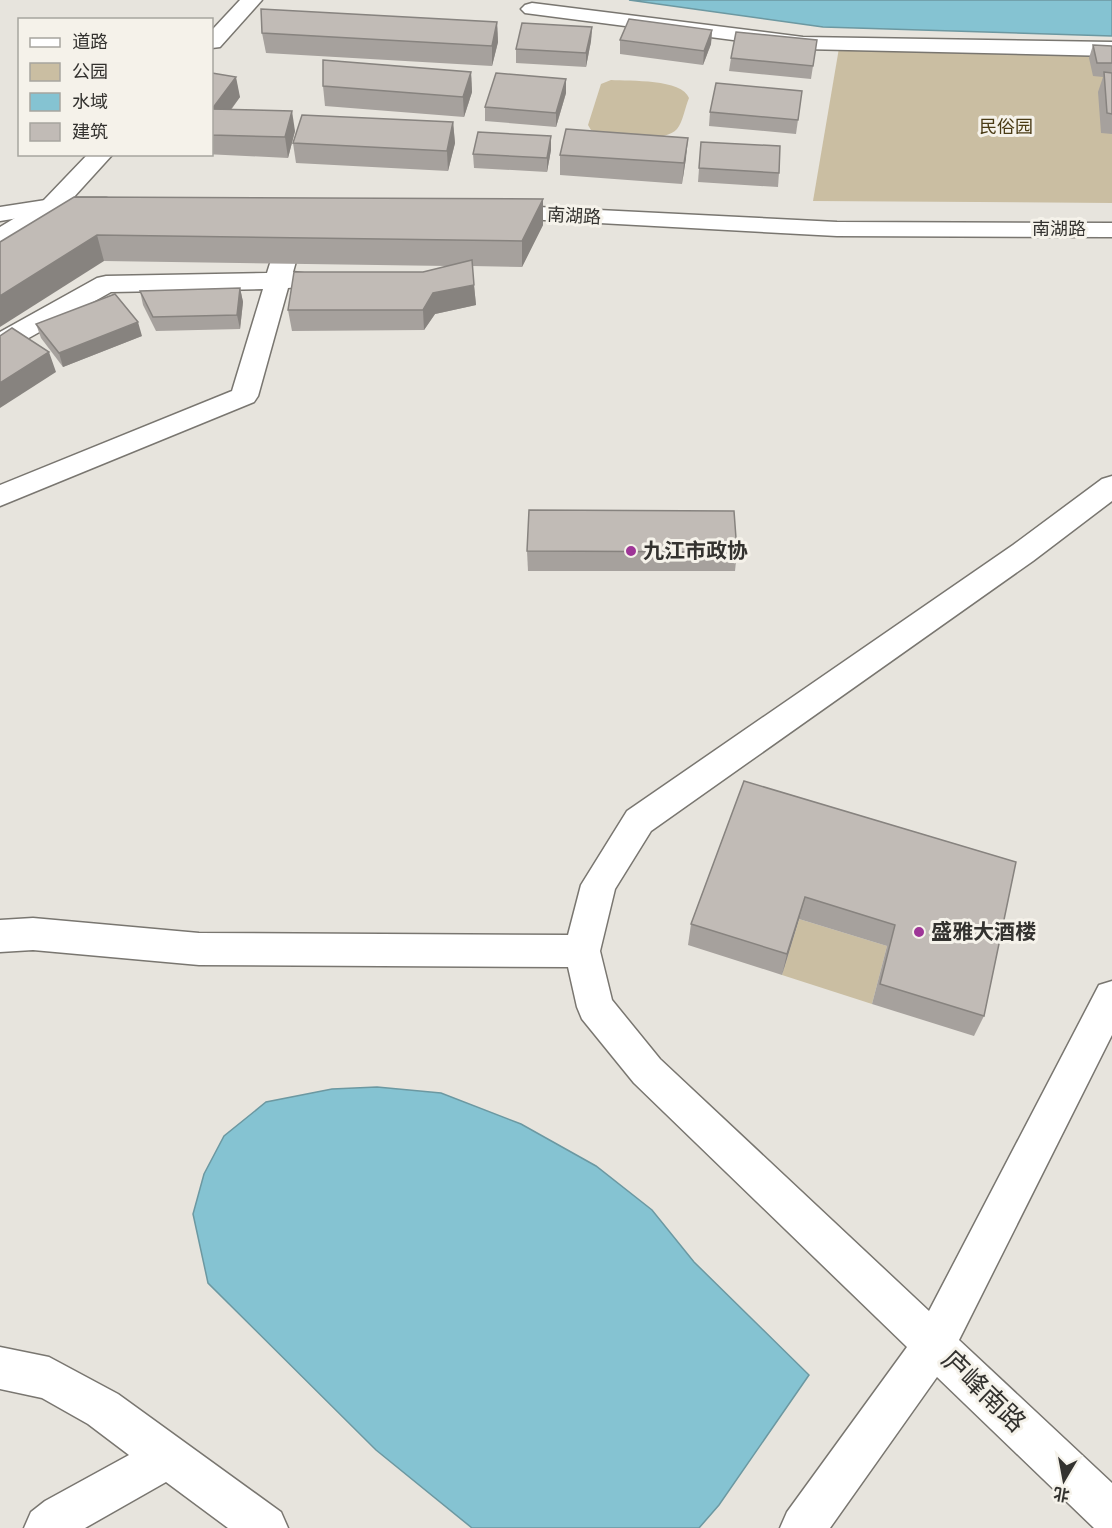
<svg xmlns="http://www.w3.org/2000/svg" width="1112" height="1528" font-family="Montserrat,'Noto Sans SC',sans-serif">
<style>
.green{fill:#cabea2}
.water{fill:#85c3d2;stroke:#6c98a1;stroke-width:1.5}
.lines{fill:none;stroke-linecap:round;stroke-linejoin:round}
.minor-casing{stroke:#797670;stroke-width:3}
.tertiary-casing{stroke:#797670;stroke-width:3}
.minor{fill:#fff;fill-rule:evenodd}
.tertiary{fill:#fff;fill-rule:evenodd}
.wall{fill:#a6a19d}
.shaded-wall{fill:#87837f}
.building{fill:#c1bbb6;stroke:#87837f;stroke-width:1.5}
.poi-dot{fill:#9e3597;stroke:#f5f2ea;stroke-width:2}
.labels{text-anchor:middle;stroke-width:6;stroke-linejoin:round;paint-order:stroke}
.far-park-label{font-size:18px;fill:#4a3b15;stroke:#f5f2ea}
.far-street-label{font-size:18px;fill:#33322f;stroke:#f5f2ea}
.poi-label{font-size:21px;font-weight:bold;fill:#33322f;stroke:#f5f2ea;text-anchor:start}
.near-street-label{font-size:26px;fill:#33322f;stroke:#f5f2ea}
</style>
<rect width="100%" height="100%" fill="#e7e4dd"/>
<g class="green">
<polygon points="839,48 1112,53 1112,203 813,201"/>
<path d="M611,80C630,81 682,79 689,98C685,107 683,122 677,129C664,144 616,135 598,133L591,130L588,125L601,84Z"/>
<polygon points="799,919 887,946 872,1004 782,975"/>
</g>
<g class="water">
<polygon points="629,0 1112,0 1112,36 823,27"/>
<polygon points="377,1087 441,1093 521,1124 596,1166 652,1210 694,1262 809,1375 719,1505 699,1528 472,1528 376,1450 208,1283 193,1214 204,1174 224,1136 266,1102 332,1089"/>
</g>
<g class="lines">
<defs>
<g id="minor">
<polygon points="532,3 803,37 1112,42 1112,56 803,49 525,13 521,9 525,5"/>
<polygon points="52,199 61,201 64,206 61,211 0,221 0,207"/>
<polygon points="295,215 304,217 307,222 293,272 308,274 312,280 308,286 288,288 258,396 254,402 0,506 0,485 232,391 263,289 111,292 9,349 0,352 0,332 97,278 106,276 267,273 283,222 286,217"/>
<polygon points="1112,476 1112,501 1033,561 651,831 615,889 600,951 612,1000 660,1059 929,1311 1099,985 1112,981 1112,1035 959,1340 1112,1483 1112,1528 1094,1528 937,1377 830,1528 780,1528 787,1512 907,1347 634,1083 582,1019 577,1007 568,967 199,965 33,950 0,952 0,920 33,918 199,933 568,935 581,885 627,811 1013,545 1102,479"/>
<polygon points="0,1347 49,1357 118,1394 281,1512 288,1528 228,1528 166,1482 85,1528 24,1528 31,1512 45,1501 129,1455 88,1424 42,1398 0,1389"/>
</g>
<g id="tertiary">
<polygon points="240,0 262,0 220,47 212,48 212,30"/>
<polygon points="88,154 113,154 73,198 106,198 115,200 118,205 115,210 57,213 9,242 0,244 0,227 43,201"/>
<polygon points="499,205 837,222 1112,223 1112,237 837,236 490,217 487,212 490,207"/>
</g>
</defs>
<use href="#minor" class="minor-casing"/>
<use href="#tertiary" class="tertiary-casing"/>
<use href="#minor" class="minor"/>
<use href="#tertiary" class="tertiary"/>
</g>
<g class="wall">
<polygon points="497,22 498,42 492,66 266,53 262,33"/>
<polygon points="592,27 591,41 586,67 516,63 516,49"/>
<polygon points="712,30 711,44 703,65 620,54 620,40"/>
<polygon points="817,40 811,79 729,71 731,58"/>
<polygon points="1093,45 1112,46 1112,134 1101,133 1098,92 1103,77 1093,76 1089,58"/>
<polygon points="471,72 472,92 464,117 325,106 323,86"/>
<polygon points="212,73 240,97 231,110 295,131 288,158 205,154 212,154"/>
<polygon points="566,79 566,93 556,127 485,121 485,107"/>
<polygon points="802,91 796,134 709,126 710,112"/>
<polygon points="453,122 455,143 448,171 296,163 293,143"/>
<polygon points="551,136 551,150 547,172 474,168 473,154"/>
<polygon points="701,142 779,173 778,187 698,182"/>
<polygon points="560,155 686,158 682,184 560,175"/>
<polygon points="543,199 543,225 522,267 472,266 476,305 435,314 424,330 292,331 288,310 423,272 448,266 104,261 0,242"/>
<polygon points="240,288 243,302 240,329 156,331 143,305 140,291"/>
<polygon points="36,324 142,336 63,367 41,338"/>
<polygon points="527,551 737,552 735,571 528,571"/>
<polygon points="744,781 1016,862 984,1016 974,1036 872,1004 887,946 799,919 782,975 688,945 691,924"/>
</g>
<g class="shaded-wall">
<polygon points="497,22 498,42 492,66 492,46"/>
<polygon points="592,27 591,41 586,67 586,53"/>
<polygon points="712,30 711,44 703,65 704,51"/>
<polygon points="471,72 472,92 464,117 463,97"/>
<polygon points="236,77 240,97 216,129 212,109"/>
<polygon points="566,79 566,93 556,127 556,113"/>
<polygon points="292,111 295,131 288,158 285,137"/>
<polygon points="453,122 455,143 448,171 447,151"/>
<polygon points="551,136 551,150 547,172 547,158"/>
<polygon points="688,138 686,158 682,184 684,163"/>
<polygon points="543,199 543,225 522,267 522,241"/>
<polygon points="97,235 104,261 0,327 0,296"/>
<polygon points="474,285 476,305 435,314 424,330 423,310 433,293"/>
<polygon points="240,288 243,302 240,329 237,315"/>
<polygon points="138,322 142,336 63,367 59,353"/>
<polygon points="49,352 56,372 0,408 0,383"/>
<polygon points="805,897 799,919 782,975 787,954"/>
</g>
<g class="building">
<polygon points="261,9 497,22 492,46 262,33"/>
<polygon points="629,19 712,30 704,51 620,40"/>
<polygon points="522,23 592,27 586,53 516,49"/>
<polygon points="736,32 817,40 813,66 731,58"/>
<polygon points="1093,45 1112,46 1112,63 1097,63"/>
<polygon points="323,60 471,72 463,97 323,86"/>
<polygon points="1104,72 1112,73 1112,114 1107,113"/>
<polygon points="212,73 236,77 212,109 292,111 285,137 212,135"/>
<polygon points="496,73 566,79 556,113 485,107"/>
<polygon points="716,83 802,91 798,120 710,112"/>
<polygon points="302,115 453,122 447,151 293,143"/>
<polygon points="566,129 688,138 684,163 560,155"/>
<polygon points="478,132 551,136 547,158 473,154"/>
<polygon points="701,142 780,146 779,173 699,168"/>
<polygon points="74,197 543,199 522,241 97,235 0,296 0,242"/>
<polygon points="472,260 474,285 433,293 423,310 288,310 294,272 423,272"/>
<polygon points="240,288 237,315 153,317 140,291"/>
<polygon points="115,294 138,322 59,353 36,324"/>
<polygon points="12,328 49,352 0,383 0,336"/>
<polygon points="529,510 734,511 737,552 527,551"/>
<polygon points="744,781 1016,862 984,1016 880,984 895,925 805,897 787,954 691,924"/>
</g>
<g class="poi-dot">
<circle cx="631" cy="551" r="6"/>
<circle cx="919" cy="932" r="6"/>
</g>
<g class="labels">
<g class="far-park-label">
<text x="1006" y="133">民俗园</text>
</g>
<g class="far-street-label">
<text transform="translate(574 216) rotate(3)" y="6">南湖路</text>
<text x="1059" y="235">南湖路</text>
</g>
<g class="poi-label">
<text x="643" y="558">九江市政协</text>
<text x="931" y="939">盛雅大酒楼</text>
</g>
<g class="near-street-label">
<text transform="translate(984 1391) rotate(44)" y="9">庐峰南路</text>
</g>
</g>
<rect x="18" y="18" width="195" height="138" fill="#f5f2ea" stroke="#a7a59f" stroke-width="1.5"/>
<rect x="30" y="38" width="30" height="9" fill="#ffffff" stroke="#a7a59f" stroke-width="1.5"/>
<text x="72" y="48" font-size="18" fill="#33322f">道路</text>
<rect x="30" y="63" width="30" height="18" fill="#cabea2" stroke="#a7a59f" stroke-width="1.5"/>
<text x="72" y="78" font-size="18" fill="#33322f">公园</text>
<rect x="30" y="93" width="30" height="18" fill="#85c3d2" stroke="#a7a59f" stroke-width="1.5"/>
<text x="72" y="108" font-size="18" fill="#33322f">水域</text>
<rect x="30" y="123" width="30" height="18" fill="#c1bbb6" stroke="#a7a59f" stroke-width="1.5"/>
<text x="72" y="138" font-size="18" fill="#33322f">建筑</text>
<g transform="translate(1064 1480) rotate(190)" stroke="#f5f2ea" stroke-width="4.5" paint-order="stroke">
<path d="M0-4.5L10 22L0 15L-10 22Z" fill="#33322f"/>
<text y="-9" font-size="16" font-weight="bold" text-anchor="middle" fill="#33322f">北</text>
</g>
</svg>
